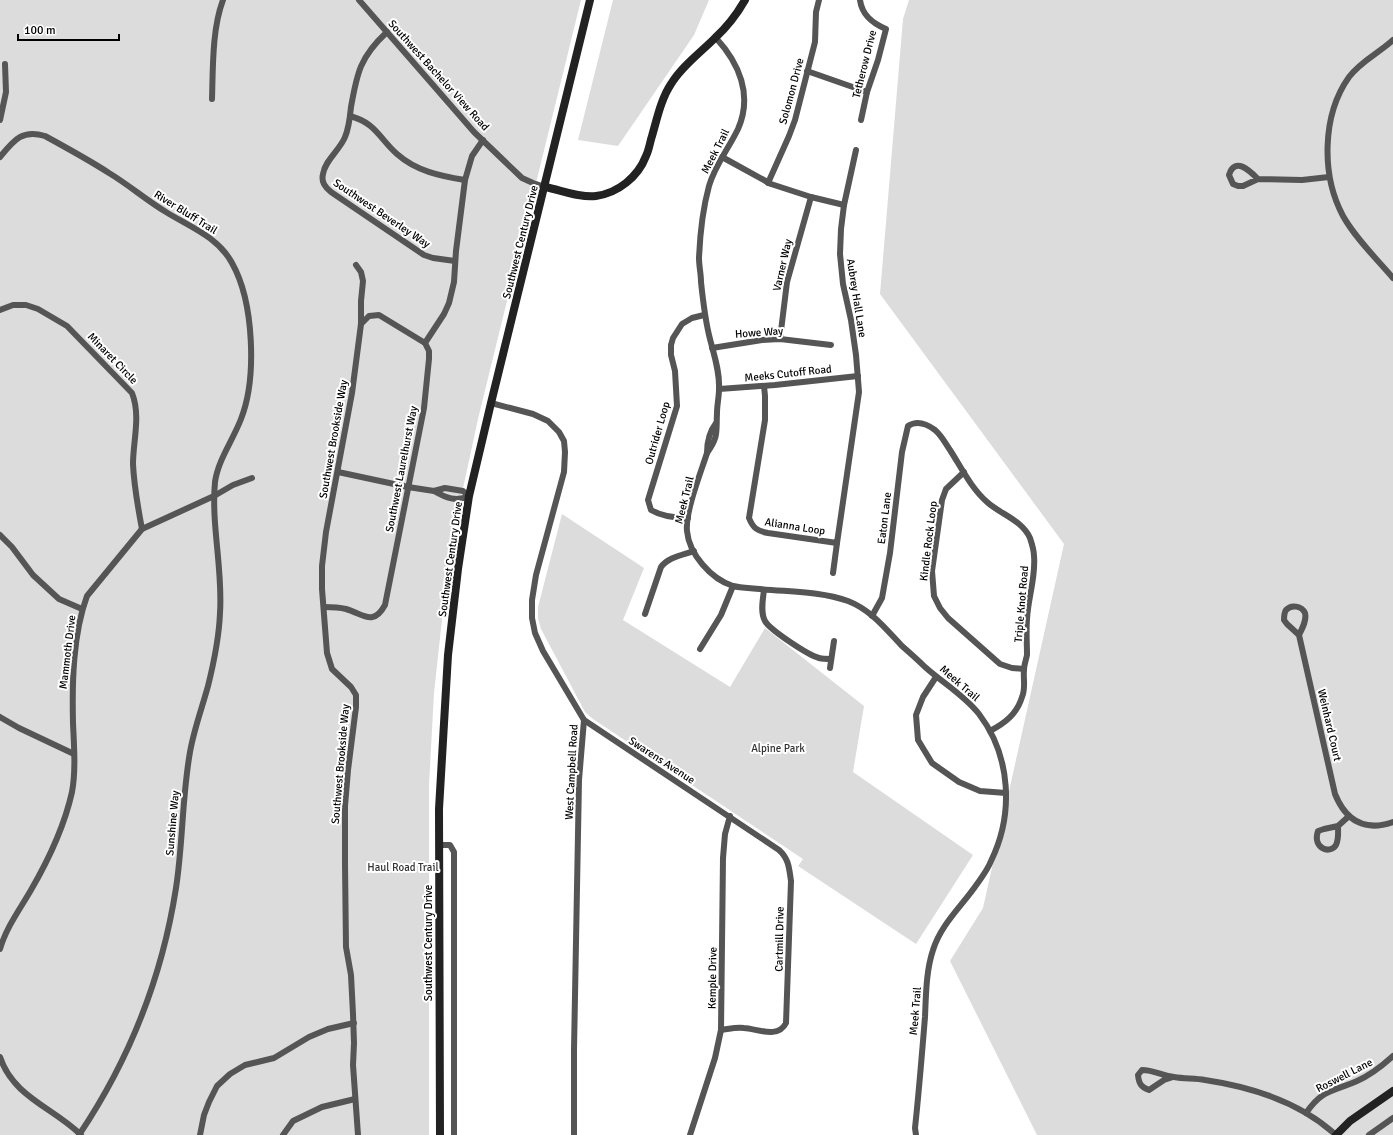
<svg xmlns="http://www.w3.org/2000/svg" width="1393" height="1135" font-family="Signika,sans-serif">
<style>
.green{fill:#dcdcdc}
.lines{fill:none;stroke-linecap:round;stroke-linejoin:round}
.street{stroke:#555;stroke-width:6}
.secondary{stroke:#222;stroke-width:8}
.labels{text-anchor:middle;stroke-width:4;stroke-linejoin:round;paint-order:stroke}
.street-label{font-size:11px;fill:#000;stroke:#fff}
.park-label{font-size:11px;fill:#333;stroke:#fff}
</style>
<rect width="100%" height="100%" fill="#fff"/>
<g class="green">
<polygon points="0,0 581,0 478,419 454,530 444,601 434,693 429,785 429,1135 0,1135"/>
<polygon points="613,0 709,0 694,35 618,146 578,140"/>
<polygon points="909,0 1393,0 1393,1135 1037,1135 950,961 983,908 1064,544 880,294 903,19"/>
<polygon points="562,514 644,568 623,620 730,687 765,628 864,706 853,772 973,855 916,944 798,866 803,859 593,719 585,712 541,629 538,618 538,607"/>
</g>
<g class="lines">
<g class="street">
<polyline points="359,0 474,132 522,178 533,183 545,187"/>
<path d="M860,0C862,15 872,23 886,29L878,60L867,92L861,120"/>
<path d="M387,32C360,57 357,73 351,107C350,117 349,128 345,137C340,150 325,160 323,174C321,182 325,187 331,192L424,255L433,258L455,261"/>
<path d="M716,38C739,63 753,95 738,129C729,148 715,165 709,186C703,208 700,234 699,258C699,266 701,274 701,282C703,301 705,320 710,339C714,355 720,372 719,389C719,397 717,405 717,413C716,432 719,436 707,453C701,472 685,512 687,531C689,554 711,579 733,586C741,588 752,588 760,589C789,592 820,591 848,601C871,610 885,628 902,646C910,653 918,660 925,667C943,683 964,695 979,714C1011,756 1014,814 991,861C988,869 982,877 977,884C962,906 941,924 933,950C926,971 926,995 925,1017C922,1054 919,1091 915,1128L916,1135"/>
<path d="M1393,40C1379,53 1361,61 1349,77C1322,115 1321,175 1343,216C1356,239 1376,258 1393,278"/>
<polyline points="807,71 867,92"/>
<path d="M212,99C213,68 212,29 223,0"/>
<path d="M350,116C376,123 379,138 397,154C416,171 440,176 465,180"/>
<polyline points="0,120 6,92 5,64"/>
<path d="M0,157C14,140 22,129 45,136C67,148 89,160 109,173C129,185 146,200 166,212C190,227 218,237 232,263C254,302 257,378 241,419C233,440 218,460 215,482C211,526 223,569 220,613C219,638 214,662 208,686C202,708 194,729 190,752C182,797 183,843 176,888C162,978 130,1059 79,1135"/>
<polyline points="722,157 771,184 811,197 844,205"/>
<path d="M1258,179C1250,171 1235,156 1229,175L1233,184L1238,186H1243L1258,179L1302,180L1329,177"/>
<polyline points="768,183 789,136 795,120 815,42 816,12 819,0"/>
<polyline points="356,265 361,272 363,281 361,301 361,324 352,393 326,532 322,566 322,589 327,653 332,669 351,687 356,695 356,707 348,770 345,806 345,864 346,947 351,975 353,1014 354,1043 353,1065 358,1135"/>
<path d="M0,310L13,305H26L38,309L67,326L132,393C141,416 133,441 133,464C134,486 138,508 142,529"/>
<polyline points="780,339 787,282 811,197"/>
<polyline points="425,343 444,314 449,303 454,282 456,251 465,180 472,156 483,140"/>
<polyline points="712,348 762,340 780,339 831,345"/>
<path d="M764,386L765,396V420L749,518C753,528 757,531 768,533L837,543L859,392L856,355L851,320L843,284L840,254L841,229L844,205L856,150"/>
<polyline points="719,389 775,385 858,376"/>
<polyline points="491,403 533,414 548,421 559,432 564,441 565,452 564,472 536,575 532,600 532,618 535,633 543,651 584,720 579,780 574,1050 574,1135"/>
<path d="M707,453C707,441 709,432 716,423"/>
<polyline points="338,472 408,487 434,491 445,488 463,491 469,496"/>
<polyline points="964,472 946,489 942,500 932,571 934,596 940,608 948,618 1000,664 1012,668 1024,669"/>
<path d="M434,491C446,498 456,502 469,496"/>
<path d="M688,518C676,518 661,516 651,510L648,500L677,406L675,371L671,355V345L673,338L682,324L692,318L704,315"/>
<polyline points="0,535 12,547 33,575 59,599 82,609"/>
<polyline points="833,573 837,543"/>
<path d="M764,590C763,599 760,612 765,621C770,630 808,655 819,658C823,659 827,659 831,659"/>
<path d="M324,607C332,607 338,607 346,609C363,614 373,627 385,605L424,408L429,359V351L425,343L379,315L369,316L361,324"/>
<path d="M645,614L661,567C668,557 683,555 694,551"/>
<path d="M872,616L882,598L890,553L902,452L908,426C917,420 927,424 935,430C942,436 945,443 950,450C961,467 971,488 987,502C1000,514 1022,520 1030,538C1032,544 1034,550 1034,556C1036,577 1028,598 1027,619C1026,631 1027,643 1027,655C1026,660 1024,665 1024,670C1023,679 1026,688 1022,697C1017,714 1005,723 990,731"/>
<path d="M1299,635L1287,624L1284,620C1284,617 1284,613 1286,610C1291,604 1302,606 1305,613C1307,620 1302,629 1299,635L1335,794C1346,821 1365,832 1393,822"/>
<polyline points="700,649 721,615 733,586"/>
<polyline points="830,668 834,641"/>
<polyline points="936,677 923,697 916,715 918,740 932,763 959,782 980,791 1006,793"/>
<polyline points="0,717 19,728 74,754"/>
<path d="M584,720L779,850C789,859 789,868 791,881L786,1023C778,1039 758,1029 744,1028C736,1027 729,1029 721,1030"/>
<path d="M1338,826C1338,832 1339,839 1336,845C1330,855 1312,848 1318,831L1324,829L1338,826L1348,817"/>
<polyline points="439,845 450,845 454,852 454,1135"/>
<path d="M0,949C6,928 20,909 31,890C49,859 64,828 72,792C76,770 74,746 73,723C72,682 73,634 87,596L142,529L214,496L233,485L252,478"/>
<path d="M0,1057C13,1097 54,1108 81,1135"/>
<path d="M1173,1077L1164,1080L1149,1090C1141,1087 1139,1084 1138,1075L1142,1070C1154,1070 1163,1076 1174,1077C1185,1079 1195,1078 1205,1080C1252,1087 1300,1102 1336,1135"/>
<path d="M1306,1113C1323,1089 1332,1092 1357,1081C1371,1075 1382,1066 1393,1056"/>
<polyline points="200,1135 204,1115 209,1102 217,1086 230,1074 245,1065 274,1058 309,1037 328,1029 354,1023"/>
<polyline points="283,1135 293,1121 322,1107 355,1099"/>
<polyline points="690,1135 715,1058 721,1030 723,858 725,834 730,816"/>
<polyline points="1369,1135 1393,1118"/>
</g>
<g class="secondary">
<path d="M545,187C561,190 579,198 596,196C618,193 638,177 646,156C649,150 650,142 652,136C657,119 661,99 671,84C682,66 700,53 715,38C727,27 737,14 745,0"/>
<polyline points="440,1135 439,809 448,655 458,569 469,496 491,403 590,0"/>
<polyline points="1336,1135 1350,1121 1393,1091"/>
</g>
</g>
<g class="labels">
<g class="street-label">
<text transform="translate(864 64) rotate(-76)" y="4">Tetherow Drive</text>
<text transform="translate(439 75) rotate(48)" y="4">Southwest Bachelor View Road</text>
<text transform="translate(791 91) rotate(-75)" y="4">Solomon Drive</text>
<text transform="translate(715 151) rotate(-63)" y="4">Meek Trail</text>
<text transform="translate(186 212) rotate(32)" y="4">River Bluff Trail</text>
<text transform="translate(382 213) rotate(34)" y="4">Southwest Beverley Way</text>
<text transform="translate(520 242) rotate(-76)" y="4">Southwest Century Drive</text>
<text transform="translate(782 265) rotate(-77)" y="4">Varner Way</text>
<text transform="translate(857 298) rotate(81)" y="4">Aubrey Hall Lane</text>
<text transform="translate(759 332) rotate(-4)" y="4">Howe Way</text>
<text transform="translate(113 358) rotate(46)" y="4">Minaret Circle</text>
<text transform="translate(788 373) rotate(-6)" y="4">Meeks Cutoff Road</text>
<text transform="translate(657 433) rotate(-74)" y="4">Outrider Loop</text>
<text transform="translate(333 439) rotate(-80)" y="4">Southwest Brookside Way</text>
<text transform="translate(401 469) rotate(-79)" y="4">Southwest Laurelhurst Way</text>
<text transform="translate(684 500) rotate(-76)" y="4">Meek Trail</text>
<text transform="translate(884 518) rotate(-83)" y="4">Eaton Lane</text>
<text transform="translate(795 526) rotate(9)" y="4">Alianna Loop</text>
<text transform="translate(928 541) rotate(-83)" y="4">Kindle Rock Loop</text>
<text transform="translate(450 559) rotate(-82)" y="4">Southwest Century Drive</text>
<text transform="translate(1021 604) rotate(-85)" y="4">Triple Knot Road</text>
<text transform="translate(67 652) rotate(-83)" y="4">Mammoth Drive</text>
<text transform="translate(960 683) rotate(41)" y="4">Meek Trail</text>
<text transform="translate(1330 725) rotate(77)" y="4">Weinhard Court</text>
<text transform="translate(662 760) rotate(33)" y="4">Swarens Avenue</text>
<text transform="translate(340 764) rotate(-85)" y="4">Southwest Brookside Way</text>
<text transform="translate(571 772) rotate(-87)" y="4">West Campbell Road</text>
<text transform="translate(172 823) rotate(-85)" y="4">Sunshine Way</text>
<text transform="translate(779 939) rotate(-89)" y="4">Cartmill Drive</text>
<text transform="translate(428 943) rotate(-90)" y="4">Southwest Century Drive</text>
<text transform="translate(712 978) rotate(-89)" y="4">Kemple Drive</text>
<text transform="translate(915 1011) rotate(-85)" y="4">Meek Trail</text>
<text transform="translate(1344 1075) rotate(-27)" y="4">Roswell Lane</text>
</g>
<g class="park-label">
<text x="778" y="752">Alpine Park</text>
<text x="403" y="871">Haul Road Trail</text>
</g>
</g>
<path d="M18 34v6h101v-6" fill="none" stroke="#000000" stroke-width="2"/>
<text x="24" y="34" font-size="12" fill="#000000" stroke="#ffffff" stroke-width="3" paint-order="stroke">100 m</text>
</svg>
